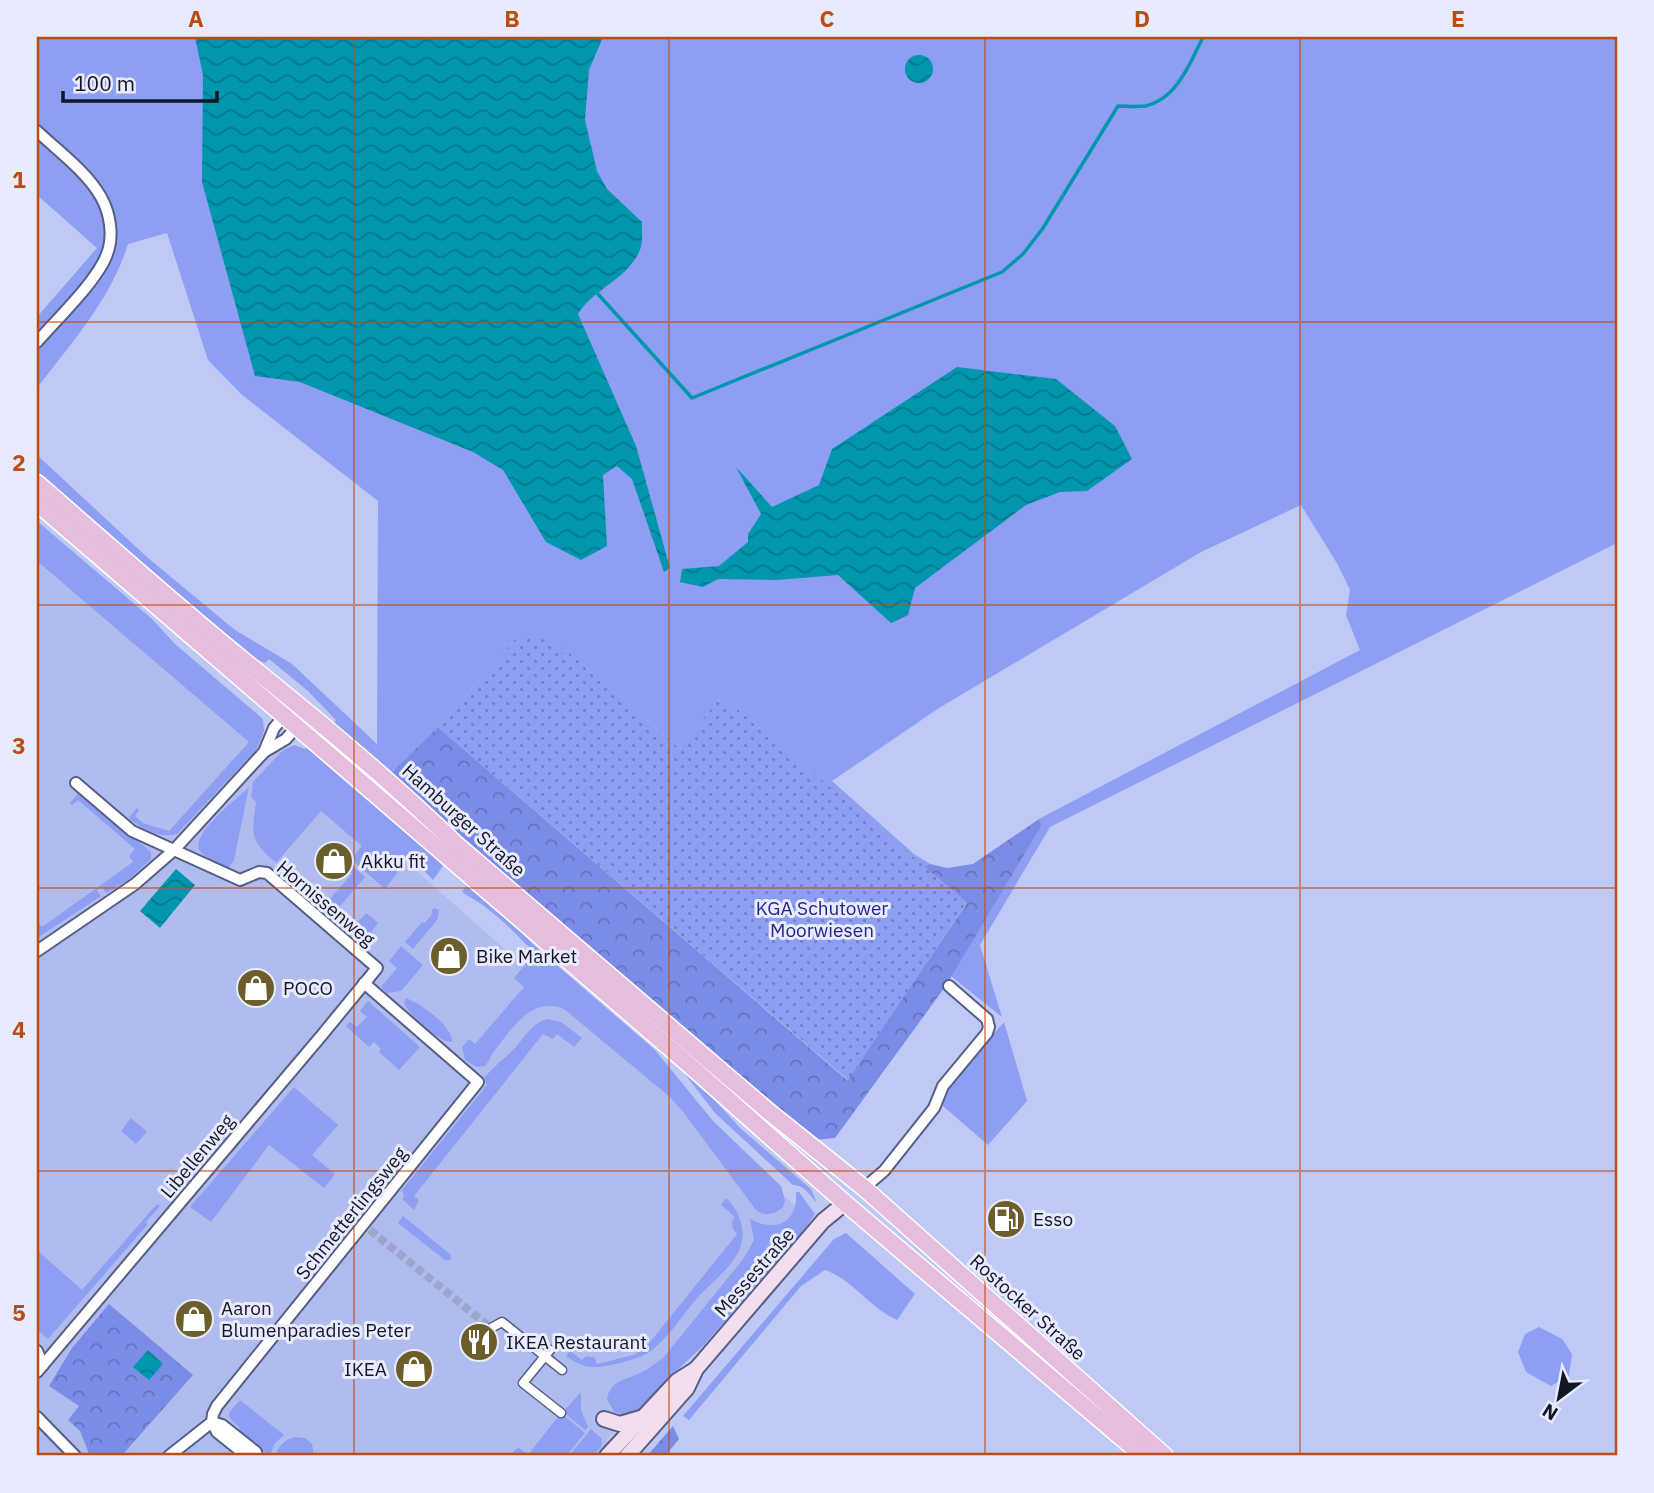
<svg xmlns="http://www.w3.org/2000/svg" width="1654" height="1493" font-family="'IBM Plex Sans',sans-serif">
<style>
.built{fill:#b0bcee}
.grass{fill:#8e9ef2}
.forest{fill:url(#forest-crowns)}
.garden{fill:url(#garden-dots)}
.water{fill:url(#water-waves)}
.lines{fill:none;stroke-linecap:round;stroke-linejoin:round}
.stream{stroke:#0096ae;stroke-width:3.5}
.pedestrian-tunnel{stroke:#9ca5cc;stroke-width:8;stroke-dasharray:8 4;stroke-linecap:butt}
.pedestrian-casing{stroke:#555e84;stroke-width:11}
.minor-casing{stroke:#555e84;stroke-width:14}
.secondary-casing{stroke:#555e84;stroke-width:18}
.primary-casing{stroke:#fff;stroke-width:19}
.pedestrian{stroke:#fff;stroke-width:8}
.minor{stroke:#fff;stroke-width:10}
.secondary{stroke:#f2deee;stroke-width:14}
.primary{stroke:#e6bddd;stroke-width:16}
.grid{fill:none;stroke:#bd4c11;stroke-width:2;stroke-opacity:0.55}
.labels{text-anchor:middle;stroke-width:6;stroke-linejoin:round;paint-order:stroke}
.street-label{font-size:19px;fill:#131626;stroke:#e7ebfd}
.poi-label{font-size:19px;fill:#131626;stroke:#e7ebfd;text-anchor:start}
.park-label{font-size:19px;fill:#27248e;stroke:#e7ebfd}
.neatline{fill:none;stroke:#bd4c11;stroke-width:2.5}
.grid-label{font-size:23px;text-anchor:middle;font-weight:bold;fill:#bd4c11}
</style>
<defs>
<pattern id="forest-crowns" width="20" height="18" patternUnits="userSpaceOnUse" patternTransform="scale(1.75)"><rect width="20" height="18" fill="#7b8ce7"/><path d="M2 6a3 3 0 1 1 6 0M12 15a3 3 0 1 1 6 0" fill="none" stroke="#6471bb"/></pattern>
<pattern id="garden-dots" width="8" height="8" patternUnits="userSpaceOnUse" patternTransform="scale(1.75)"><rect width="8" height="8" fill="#8e9ef2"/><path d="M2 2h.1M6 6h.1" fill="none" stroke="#7380c4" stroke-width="1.8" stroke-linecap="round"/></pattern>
<pattern id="water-waves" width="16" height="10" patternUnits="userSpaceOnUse" patternTransform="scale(1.75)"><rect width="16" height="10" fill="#0096ae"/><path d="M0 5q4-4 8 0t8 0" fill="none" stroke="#01798d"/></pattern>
</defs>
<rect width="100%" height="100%" fill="#bec9f5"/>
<polygon class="built" points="37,536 808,1217 682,1365 628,1416 607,1440 607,1445 598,1456 37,1456"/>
<g class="grass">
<path d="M37,37H1617V543L1050,827L980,945L1002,1017L951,976L1042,825L1039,819L1360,650L1346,615L1350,590L1338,565L1301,505L1201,552L939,708L832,781L914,854L930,864L924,867L735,707L719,699L679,748L565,649L519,635L438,727L391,773L334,724L336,720L308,691L269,659L265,663L241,652L37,475V455L148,558L235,630L292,664L377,744L378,501L241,394L208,360L167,233L128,244C111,299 72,342 37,388V317L97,248L37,195Z"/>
<path d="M37,521L152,619L175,644L263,719L264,731L256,750L177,834C160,839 142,829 129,818L137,808L139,810L135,816L143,823L169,831L249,742L37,561Z"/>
<path d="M294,745L305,749L308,745L418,840L443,866L433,880L408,854L396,868L397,873L385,889L351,859L362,846L321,811L276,863C249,839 252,836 256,802L251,797L253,782L283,750Z"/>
<path d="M249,787L234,860L229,868C221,864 205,859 200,851C189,835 238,798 249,787Z"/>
<polygon points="79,792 151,852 151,859 128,880 106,893 102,887 97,890 101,896 37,938 37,921 42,927 133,862 129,856 135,849 78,800 72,805 70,803"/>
<polygon points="348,862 365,877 334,913 290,875 293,871 328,901 352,874 344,866"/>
<path d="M466,886L486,898L539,950L655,1050L713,1121L781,1186L785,1200L783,1207C774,1215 766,1217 756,1210L684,1113L670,1097L564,1009C529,995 509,1033 490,1057V1059L485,1066L477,1067L465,1060L462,1047L469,1039L475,1044L524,987L514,978L535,953L507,925L483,905L462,892Z"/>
<polygon points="434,908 439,910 437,920 413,949 405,942 422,922 425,923 433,913 431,912"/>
<polygon points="366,913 378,923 365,940 352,929"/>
<polygon points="401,946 423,965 401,991 387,993 381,987 397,968 389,961"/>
<path d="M406,998C421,1004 453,1026 452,1042C440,1043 407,1014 404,1002Z"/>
<polygon points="368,1001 420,1047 399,1070 379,1052 381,1049 374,1042 369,1047 346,1026 350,1022 357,1027 367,1017 360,1011"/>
<path d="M547,1019L561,1022L582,1038L574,1047L557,1034L553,1039L543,1034L414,1196L419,1200L414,1210L402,1199L404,1196L402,1190L487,1085L484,1078C495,1065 503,1060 513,1050C525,1038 530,1024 547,1019Z"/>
<polygon points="1004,1022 1027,1101 988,1145 943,1106 941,1100 947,1089"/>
<path d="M678,1065L698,1082L741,1129L811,1189L817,1203C809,1195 805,1185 793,1185L715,1113Z"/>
<polygon points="294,1087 338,1125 312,1155 335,1174 324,1188 269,1145 211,1222 190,1207"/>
<polygon points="131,1118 147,1132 136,1144 121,1131"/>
<path d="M796,1192H799L815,1214L804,1230L704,1345L669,1378L636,1414L628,1416L614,1412L607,1399C610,1380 626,1380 640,1373C649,1369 656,1363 664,1357L744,1258L754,1240L750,1219C776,1233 798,1223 796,1192Z"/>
<path d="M726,1198C732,1203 738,1212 740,1220C752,1253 720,1274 700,1295C682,1314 669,1340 646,1354C637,1359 626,1361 616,1364C595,1369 583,1369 566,1356L570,1351L582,1360L586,1356L595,1358L597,1364L637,1354L636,1348L641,1343L646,1347L737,1234L733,1229L732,1221L735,1217L721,1205Z"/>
<polygon points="157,1204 160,1206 146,1222 148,1224 48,1339 37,1330 37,1250 82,1290"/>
<polygon points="403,1216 451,1255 450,1260 445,1260 398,1223"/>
<path d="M846,1233L915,1294L897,1320C870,1308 853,1280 825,1270L801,1286L689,1420L683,1416L834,1239Z"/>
<polygon points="1539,1327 1562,1339 1572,1354 1569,1376 1551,1386 1526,1372 1518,1352 1525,1334"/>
<polygon points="581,1392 581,1410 588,1427 585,1430 563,1412"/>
<path d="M240,1400L284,1435L274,1444L270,1456L237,1432L240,1428C222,1413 229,1414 240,1400Z"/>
<polygon points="561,1413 585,1433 566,1456 510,1456 518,1447 528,1455"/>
<polygon points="591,1429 602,1439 601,1447 593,1456 569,1456"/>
<path d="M294,1437L305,1438L312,1444L314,1456H276C278,1445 284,1441 294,1437Z"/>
</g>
<g class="forest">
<polygon points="438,727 847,1080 967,903 924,867 930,864 947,868 973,864 1039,819 1042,825 945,987 835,1138 814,1140 771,1106 443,823 391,773"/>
<polygon points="109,1304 193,1375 124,1453 127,1456 90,1456 80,1431 68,1420 79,1406 49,1386 72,1348"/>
<polygon points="673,1426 679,1439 665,1456 647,1456"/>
</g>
<polygon class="garden" points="531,634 565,649 679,748 719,699 735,707 967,902 848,1080 438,727 519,635"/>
<g class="water">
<path d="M195,37H603L589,70L585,120L597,171L607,189L642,222C642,231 643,242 640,250C628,279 593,289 578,314L636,446L670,568L664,572L632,479L617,466L603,475L607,546L581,560L546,542L503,470L473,452L300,382L255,376L202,182L203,75Z"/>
<circle cx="919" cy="69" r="14"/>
<polygon points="957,367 1056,379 1115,426 1132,459 1087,491 1060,492 1026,505 915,588 908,615 891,623 838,575 777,580 718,579 703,587 680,582 682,569 719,566 748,542 748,534 761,514 736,467 772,507 819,485 832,449"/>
<polygon points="176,869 195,885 160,928 140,911"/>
<polygon points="148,1350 163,1364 149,1380 133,1367"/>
</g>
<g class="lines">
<path class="stream" d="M598,294L692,398L1002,272L1023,254L1043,228L1118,106C1126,106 1136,107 1145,106C1177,99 1190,63 1203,37"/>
<polyline class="pedestrian-tunnel" points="370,1230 491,1328"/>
<defs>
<g id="pedestrian">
<polyline points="491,1328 502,1322 562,1370"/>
<polyline points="550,1350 523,1383 561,1413"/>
</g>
<g id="minor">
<path d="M37,131C58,151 86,171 101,197C110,213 114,236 107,254C98,280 56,320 37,342"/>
<polyline points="264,752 286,739 297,726"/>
<polyline points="37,951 135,884 174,850 264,752 274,728 285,715"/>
<polyline points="864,1188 884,1171 934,1108 943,1086 987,1033 989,1027 987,1019 949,986"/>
<polyline points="37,1351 43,1365"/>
<polyline points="37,1372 322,1035 377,968 267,873 259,872 240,880 132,831 76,783"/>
<polyline points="37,1417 75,1456"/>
<polyline points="169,1456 212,1422 213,1414 217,1406 478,1082 364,983"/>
<polyline points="247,1456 217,1432 212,1422 222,1425 256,1452 257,1456"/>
</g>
<g id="secondary">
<polyline points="604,1419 620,1424 644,1417"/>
<polyline points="607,1456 677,1381 696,1369"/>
<polyline points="627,1456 687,1388 696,1369 823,1221 845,1203"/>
</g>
<g id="primary">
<path d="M37,483C105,542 173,603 243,660C316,719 388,778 456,844L768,1111L864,1188L1165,1456"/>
<polyline points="37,503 687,1063 845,1203 1143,1456"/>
</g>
</defs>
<use href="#pedestrian" class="pedestrian-casing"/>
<use href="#minor" class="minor-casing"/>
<use href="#secondary" class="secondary-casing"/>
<use href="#primary" class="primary-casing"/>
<use href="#pedestrian" class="pedestrian"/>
<use href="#minor" class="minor"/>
<use href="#secondary" class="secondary"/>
<use href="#primary" class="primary"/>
</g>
<path class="grid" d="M354,37V1456M669,37V1456M985,37V1456M1300,37V1456M37,322H1617M37,605H1617M37,888H1617M37,1171H1617"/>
<defs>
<symbol id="shop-disc" viewBox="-11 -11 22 22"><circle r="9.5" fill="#6c5e2b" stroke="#e7ebfd"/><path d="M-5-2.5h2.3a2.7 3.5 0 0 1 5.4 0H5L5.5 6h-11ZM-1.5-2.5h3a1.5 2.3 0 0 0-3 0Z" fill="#fff"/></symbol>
<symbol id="fuel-disc" viewBox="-11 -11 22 22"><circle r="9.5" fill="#6c5e2b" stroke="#e7ebfd"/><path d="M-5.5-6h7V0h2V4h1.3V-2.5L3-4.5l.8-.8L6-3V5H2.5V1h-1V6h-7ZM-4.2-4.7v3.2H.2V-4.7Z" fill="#fff"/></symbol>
<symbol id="restaurant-disc" viewBox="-11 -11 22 22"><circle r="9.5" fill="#6c5e2b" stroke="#e7ebfd"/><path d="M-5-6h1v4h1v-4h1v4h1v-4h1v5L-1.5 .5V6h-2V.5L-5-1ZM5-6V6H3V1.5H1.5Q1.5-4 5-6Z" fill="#fff"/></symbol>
</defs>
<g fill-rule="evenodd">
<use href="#shop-disc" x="312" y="839" width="44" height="44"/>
<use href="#shop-disc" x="427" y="934" width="44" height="44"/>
<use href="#shop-disc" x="234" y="966" width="44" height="44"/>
<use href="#fuel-disc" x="984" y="1197" width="44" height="44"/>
<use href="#shop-disc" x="172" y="1297" width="44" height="44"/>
<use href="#restaurant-disc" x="457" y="1320" width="44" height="44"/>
<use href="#shop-disc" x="392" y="1347" width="44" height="44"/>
</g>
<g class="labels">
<g class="street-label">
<text transform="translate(464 820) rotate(42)" y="7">Hamburger Straße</text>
<text transform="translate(326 903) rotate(40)" y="7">Hornissenweg</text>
<text transform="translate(197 1156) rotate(-50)" y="7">Libellenweg</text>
<text transform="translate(351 1213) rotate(-51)" y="7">Schmetterlingsweg</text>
<text transform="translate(754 1272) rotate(-49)" y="7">Messestraße</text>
<text transform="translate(1028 1307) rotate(42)" y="7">Rostocker Straße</text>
</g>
<g class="poi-label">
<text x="361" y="868">Akku fit</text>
<text x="476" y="963">Bike Market</text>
<text x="283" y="995">POCO</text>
<text x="1033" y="1226">Esso</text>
<text x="221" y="1315">Aaron<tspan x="221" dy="22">Blumenparadies Peter</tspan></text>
<text x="506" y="1349">IKEA Restaurant</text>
<text x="387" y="1376" text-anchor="end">IKEA</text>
</g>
<g class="park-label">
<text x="822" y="915">KGA Schutower<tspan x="822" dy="22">Moorwiesen</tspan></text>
</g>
</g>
<rect width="1654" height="1493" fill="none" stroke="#e7ebfd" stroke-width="77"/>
<g transform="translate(1559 1398) rotate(212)" stroke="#e7ebfd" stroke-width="5" paint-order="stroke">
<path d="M0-5L12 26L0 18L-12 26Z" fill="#131626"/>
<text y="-10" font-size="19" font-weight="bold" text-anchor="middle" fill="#131626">N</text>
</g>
<path d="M63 91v10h154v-10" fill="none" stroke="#131626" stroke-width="3.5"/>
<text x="74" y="91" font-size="21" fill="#131626" stroke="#e7ebfd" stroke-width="5" paint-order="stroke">100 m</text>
<rect x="38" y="38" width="1578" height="1416" class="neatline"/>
<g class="grid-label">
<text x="196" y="27">A</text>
<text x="512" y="27">B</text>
<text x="827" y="27">C</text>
<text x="1142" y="27">D</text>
<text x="1458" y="27">E</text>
<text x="19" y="188">1</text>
<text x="19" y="471">2</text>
<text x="19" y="754">3</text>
<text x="19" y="1038">4</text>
<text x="19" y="1321">5</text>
</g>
</svg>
